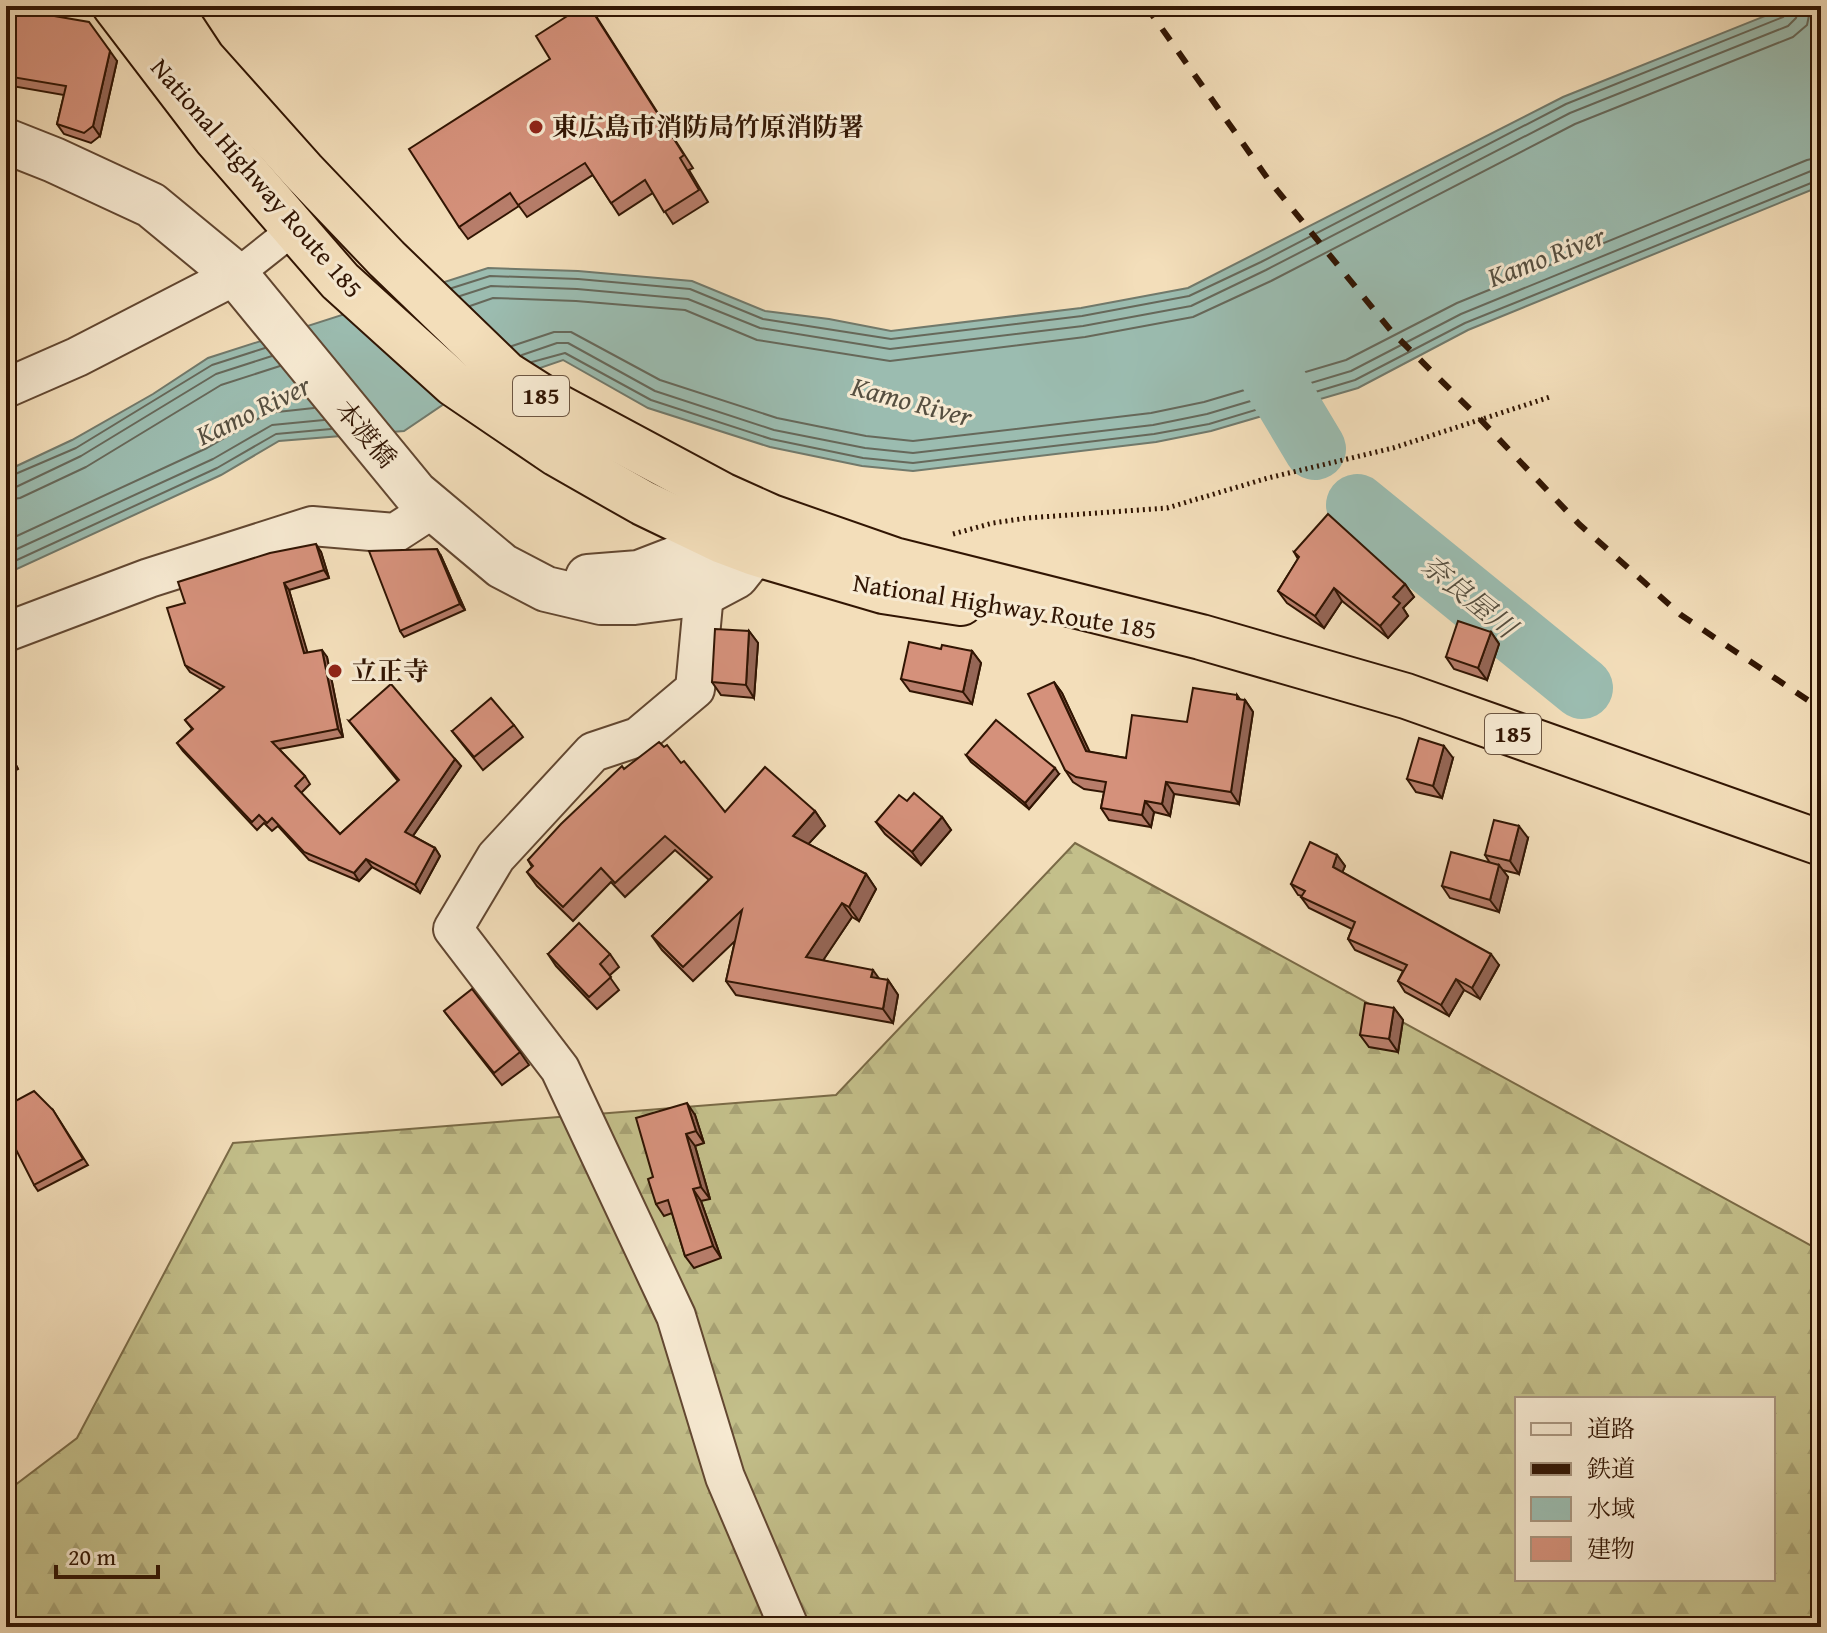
<svg xmlns="http://www.w3.org/2000/svg" width="1827" height="1633" font-family="'Gentium Book Plus','Noto Serif JP',serif">
<style>
.forest{fill:url(#forest-firs);stroke:#7a6a46;stroke-width:2;fill-rule:evenodd}
.water{fill:#9bbcb0;stroke:#71796b;stroke-width:2}
.lines{fill:none;stroke-linecap:round;stroke-linejoin:round}
.shore{stroke:#66685a;stroke-width:2}
.river{stroke:#9bbcb0;stroke-width:62}
.pedestrian-casing{stroke:#624731;stroke-width:34}
.minor-casing{stroke:#624731;stroke-width:42}
.tertiary-casing{stroke:#624731;stroke-width:48}
.trunk-casing{stroke:#311503;stroke-width:48}
.path{stroke:#311503;stroke-width:5;stroke-dasharray:2 4;stroke-linecap:butt}
.pedestrian{stroke:#f7ead2;stroke-width:30}
.minor{stroke:#f7ead2;stroke-width:38}
.tertiary{stroke:#f7ead2;stroke-width:44}
.trunk{stroke:#f3deba;stroke-width:44}
.rail{stroke:#311503;stroke-width:6;stroke-dasharray:14 14;stroke-linecap:butt}
.wall{fill:#b77d6a;stroke:#311503;stroke-width:2}
.shaded-wall{fill:#956656;stroke:#311503;stroke-width:2}
.building{fill:#d5917b;stroke:#311503;stroke-width:2}
.poi-dot{fill:#8f2418;stroke:#f7ead2;stroke-width:3}
.labels{text-anchor:middle;stroke-width:6;stroke-linejoin:round;paint-order:stroke}
.shield{fill:#f7ead2;stroke:#6c5541;stroke-width:2}
.shield-label{font-size:24px;font-weight:bold;fill:#311503}
.poi-label{font-size:26px;font-weight:bold;fill:#311503;stroke:#f7ead2;text-anchor:start}
.street-label{font-size:26px;fill:#311503;stroke:#f7ead2}
.water-label{font-size:28px;font-style:italic;fill:#564f40;stroke:#f7ead2}
</style>
<defs>
<pattern id="forest-firs" width="22" height="20" patternUnits="userSpaceOnUse" patternTransform="scale(2)"><rect width="22" height="20" fill="#c3bf8a"/><path d="M5 1l3.5 6h-7zM16 11l3.5 6h-7z" fill="#a8a375"/></pattern>
</defs>
<rect width="100%" height="100%" fill="#f3deba"/>
<filter id="stains"><feTurbulence type="fractalNoise" baseFrequency=".0025" numOctaves="4"/><feColorMatrix values="0 0 0 0 .2 0 0 0 0 .09 0 0 0 0 .02 0 0 0 .5 -.17"/></filter>
<radialGradient id="worn" r=".72"><stop offset=".6" stop-color="#630" stop-opacity="0"/><stop offset="1" stop-color="#630" stop-opacity=".3"/></radialGradient>
<path class="forest" d="M1075,843L1821,1251V1627H6V1492L77,1438L233,1143L836,1095ZM1517,1399H1773V1579H1517Z"/>
<polygon class="water" points="1790,6 1821,6 1821,186 1468,330 1358,388 1211,431 1156,442 913,471 862,466 770,447 648,408 563,360 453,398 404,431 279,441 221,475 6,574 6,471 72,440 153,394 208,358 488,268 578,271 692,281 765,311 829,319 891,331 1081,308 1188,288 1563,97"/>
<g class="lines">
<g class="shore">
<polyline points="452,288 490,276 578,279 690,289 763,319 891,339 1082,316 1189,296 1261,262 1566,104 1783,17 1788,12 1789,6"/>
<polyline points="460,296 491,286 577,289 688,299 760,328 890,349 1083,326 1191,306 1266,270 1570,113 1788,26 1796,18 1799,6"/>
<polyline points="470,306 493,298 576,301 685,310 757,340 890,361 1085,337 1193,317 1271,281 1575,124 1793,37 1807,25 1811,6"/>
<polyline points="512,346 554,332 571,332 660,380 777,418 866,436 913,441 1151,413 1204,402 1346,360 1457,303 1807,160 1821,157"/>
<polyline points="522,355 557,343 568,343 655,391 774,430 865,448 913,453 1153,425 1207,414 1351,371 1461,314 1811,171 1821,169"/>
<polyline points="532,362 565,353 651,400 771,439 863,458 913,463 1154,434 1209,424 1355,380 1465,323 1821,179"/>
<polyline points="6,478 76,448 212,365 265,348"/>
<polyline points="6,488 16,487 81,456 216,374 272,356"/>
<polyline points="6,500 20,498 86,467 221,385 280,366"/>
<polyline points="6,541 207,448 268,413 314,408"/>
<polyline points="6,554 213,459 272,425 324,420"/>
<polyline points="6,565 217,468 276,434 331,429"/>
</g>
<g class="river">
<polyline points="1263,362 1315,449"/>
<polyline points="1357,505 1582,688"/>
</g>
<defs>
<polyline id="pedestrian" points="236,275 294,229"/>
<g id="minor">
<polyline points="6,388 77,357 236,275"/>
<polyline points="704,593 695,689 638,737 593,752 496,857 453,929 560,1069 676,1316 725,1477 789,1627"/>
<polyline points="6,632 149,578 312,526 395,533 432,509"/>
</g>
<g id="tertiary">
<polyline points="6,141 54,160 151,205 236,275 415,493 502,566 546,589 601,602 634,602 704,593 736,576 754,553 770,519"/>
<polyline points="588,577 639,573 722,541 738,515"/>
</g>
<g id="trunk">
<polyline points="115,6 215,137 340,281 454,384 557,454 643,503 722,541 754,553 883,591 961,603"/>
<polyline points="168,6 203,59 303,171 387,259 506,374 558,407 722,495 771,517 894,560 1201,637 1406,696 1821,843"/>
</g>
</defs>
<use href="#pedestrian" class="pedestrian-casing"/>
<use href="#minor" class="minor-casing"/>
<use href="#tertiary" class="tertiary-casing"/>
<use href="#trunk" class="trunk-casing"/>
<polyline class="path" points="953,534 993,523 1027,518 1167,508 1268,478 1393,448 1550,397"/>
<use href="#pedestrian" class="pedestrian"/>
<use href="#minor" class="minor"/>
<use href="#tertiary" class="tertiary"/>
<use href="#trunk" class="trunk"/>
<polyline class="rail" points="1146,6 1268,179 1392,332 1480,419 1579,524 1681,615 1821,709"/>
</g>
<g class="wall">
<polygon points="6,6 36,6 34,13 117,61 100,136 91,143 64,134 57,124 64,95 6,85"/>
<polygon points="596,16 693,168 689,170 708,202 673,224 653,193 619,215 593,175 527,217 519,206 468,239 459,227 550,59"/>
<polygon points="321,552 329,578 289,590 307,653 327,657 343,737 279,749 305,776 310,784 301,793 340,834 398,781 349,721 455,759 461,766 413,836 435,848 440,856 420,893 372,867 359,881 309,860 278,826 272,831 264,823 257,830 183,751 177,743 192,729 185,720 221,690 190,672 185,665 185,603"/>
<polygon points="1294,552 1405,584 1414,597 1403,608 1408,616 1388,638 1342,601 1324,628 1287,603 1278,591 1298,559"/>
<polygon points="441,556 465,610 404,637 400,631"/>
<polygon points="749,631 758,643 754,698 721,695 712,682"/>
<polygon points="1491,632 1499,644 1487,680 1454,669 1446,657"/>
<polygon points="941,649 972,651 981,663 972,704 910,691 901,679"/>
<polygon points="1054,682 1062,693 1089,752 1126,758 1237,695 1240,700 1245,700 1253,712 1239,804 1174,794 1170,816 1154,812 1151,827 1109,820 1101,808 1104,792 1084,789 1073,782 1065,770"/>
<polygon points="6,709 14,726 6,731"/>
<polygon points="514,725 523,737 483,770 452,731"/>
<polygon points="6,746 18,769 6,775"/>
<polygon points="664,747 681,763 725,812 815,811 825,826 808,844 866,874 876,889 859,921 852,917 823,960 879,979 888,980 898,995 893,1023 736,995 726,981 735,941 693,981 662,950 652,936 709,880 675,850 625,897 611,882 573,921 537,886 527,872 532,867 528,860 624,769"/>
<polygon points="966,755 1059,774 1029,809 971,762"/>
<polygon points="1453,758 1442,798 1416,792 1407,779"/>
<polygon points="942,817 951,830 921,865 885,834 876,822"/>
<polygon points="1528,838 1519,874 1502,870 1508,877 1499,912 1450,898 1442,886 1490,863 1485,855"/>
<polygon points="1337,855 1345,866 1342,872 1499,965 1480,999 1464,990 1449,1016 1405,992 1398,981 1403,971 1355,950 1348,939 1352,929 1309,908 1301,897 1302,896 1298,895 1291,884"/>
<polygon points="548,954 610,954 619,967 609,976 619,990 597,1009 556,966"/>
<polygon points="1394,1008 1403,1020 1398,1052 1369,1047 1360,1035"/>
<polygon points="444,1011 520,1052 529,1065 502,1085"/>
<polygon points="53,1110 88,1165 38,1191 34,1185"/>
<polygon points="695,1115 704,1143 695,1146 710,1199 701,1201 721,1258 694,1268 685,1256 672,1213 664,1216 656,1204 653,1177"/>
</g>
<g class="shaded-wall">
<polygon points="27,6 36,6 32,21 25,11"/>
<polygon points="110,51 117,61 100,136 93,126"/>
<polygon points="316,544 321,552 329,578 324,570"/>
<polygon points="437,549 441,556 465,610 460,604"/>
<polygon points="284,583 289,590 310,661 304,653"/>
<polygon points="1405,584 1414,597 1403,608 1408,616 1388,638 1380,626 1393,597"/>
<polygon points="1334,588 1342,601 1324,628 1315,616"/>
<polygon points="749,631 758,643 754,698 746,685"/>
<polygon points="1491,632 1499,644 1487,680 1478,668"/>
<polygon points="322,650 327,657 343,737 338,729"/>
<polygon points="972,651 981,663 972,704 963,692"/>
<polygon points="1054,682 1062,693 1095,763 1086,751"/>
<polygon points="1237,695 1244,705 1245,700 1253,712 1239,804 1231,792"/>
<polygon points="6,746 18,769 6,750"/>
<polygon points="1444,746 1453,758 1442,798 1433,786"/>
<polygon points="455,759 461,766 410,840 405,832"/>
<polygon points="1055,768 1059,774 1029,809 1025,803"/>
<polygon points="1166,782 1174,794 1170,816 1162,804"/>
<polygon points="1145,801 1154,812 1151,827 1142,815"/>
<polygon points="815,811 825,826 803,850 793,836"/>
<polygon points="942,817 951,830 921,865 912,852"/>
<polygon points="1519,826 1528,838 1519,874 1510,861"/>
<polygon points="435,848 440,856 420,893 415,885"/>
<polygon points="1337,855 1345,866 1340,878 1333,867"/>
<polygon points="366,859 372,867 359,881 354,873"/>
<polygon points="1499,865 1508,877 1499,912 1490,900"/>
<polygon points="866,874 876,889 859,921 849,907"/>
<polygon points="842,903 852,917 816,971 806,957"/>
<polygon points="1491,954 1499,965 1480,999 1472,988"/>
<polygon points="873,970 883,984 871,977"/>
<polygon points="1456,979 1464,990 1449,1016 1441,1005"/>
<polygon points="888,980 898,995 893,1023 883,1009"/>
<polygon points="1394,1008 1403,1020 1398,1052 1389,1039"/>
<polygon points="687,1103 695,1115 704,1143 696,1131"/>
<polygon points="686,1134 695,1146 710,1199 701,1187"/>
<polygon points="693,1189 701,1201 721,1258 713,1246"/>
</g>
<g class="building">
<polygon points="6,6 27,6 25,11 89,22 110,51 93,126 84,133 57,124 66,86 6,76"/>
<polygon points="583,6 589,6 684,155 680,158 699,190 664,212 645,180 611,203 585,163 518,205 510,193 459,227 409,149 550,59 536,36"/>
<polygon points="1328,514 1405,584 1393,597 1400,603 1380,626 1334,588 1315,616 1278,591 1299,557 1294,552"/>
<polygon points="316,544 324,570 284,583 304,653 322,650 338,729 272,742 305,776 295,786 340,834 399,780 349,721 391,684 455,759 405,832 435,848 415,885 366,859 354,873 304,852 272,818 267,823 259,815 252,822 177,743 193,729 185,720 224,687 185,665 167,608 185,603 178,582 270,553"/>
<polygon points="437,549 460,604 400,631 369,551"/>
<polygon points="1458,621 1491,632 1478,668 1446,657"/>
<polygon points="715,629 749,631 746,685 712,682"/>
<polygon points="909,642 941,649 942,645 972,651 963,692 901,679"/>
<polygon points="1054,682 1086,751 1126,758 1132,715 1187,722 1193,688 1237,695 1237,699 1245,700 1231,792 1166,782 1162,804 1145,801 1142,815 1101,808 1106,782 1076,777 1065,770 1028,694"/>
<polygon points="491,698 514,725 474,757 452,731"/>
<polygon points="996,720 1055,768 1025,803 966,755"/>
<polygon points="1419,738 1444,746 1433,786 1407,779"/>
<polygon points="659,742 664,747 667,745 681,763 684,761 725,812 765,767 815,811 793,836 866,874 849,907 842,903 806,957 873,970 871,977 888,980 883,1009 726,981 742,910 683,967 652,936 712,877 665,836 615,883 601,868 563,907 527,872 533,866 528,860 561,824 622,766 624,769"/>
<polygon points="6,750 11,759 6,761"/>
<polygon points="914,793 942,817 912,852 876,822 899,795 907,801"/>
<polygon points="1494,820 1519,826 1510,861 1485,855"/>
<polygon points="1310,842 1337,855 1333,867 1491,954 1472,988 1456,979 1441,1005 1398,981 1407,965 1348,939 1355,922 1301,897 1305,891 1291,884"/>
<polygon points="1451,852 1499,865 1490,900 1442,886"/>
<polygon points="579,923 610,954 600,964 611,977 589,997 548,954"/>
<polygon points="472,989 520,1052 494,1073 444,1011"/>
<polygon points="1365,1003 1394,1008 1389,1039 1360,1035"/>
<polygon points="34,1091 53,1110 83,1159 34,1185 6,1130 6,1106"/>
<polygon points="687,1103 696,1131 686,1134 701,1187 693,1189 713,1246 685,1256 668,1200 656,1204 648,1179 653,1177 636,1118"/>
</g>
<g class="poi-dot">
<circle cx="536" cy="127" r="8"/>
<circle cx="335" cy="671" r="8"/>
</g>
<g class="labels">
<g class="shield">
<rect x="513" y="376" width="56" height="40" rx="6"/>
<rect x="1485" y="714" width="56" height="40" rx="6"/>
</g>
<g class="shield-label">
<text x="541" y="404">185</text>
<text x="1513" y="742">185</text>
</g>
<g class="poi-label">
<text x="552" y="136">東広島市消防局竹原消防署</text>
<text x="351" y="680">立正寺</text>
</g>
<g class="street-label">
<text transform="translate(257 178) rotate(49)" y="9">National Highway Route 185</text>
<text transform="translate(366 434) rotate(50)" y="9">本渡橋</text>
<text transform="translate(1005 606) rotate(9)" y="9">National Highway Route 185</text>
</g>
<g class="water-label">
<text transform="translate(1546 256) rotate(-21)" y="10">Kamo River</text>
<text transform="translate(912 401) rotate(15)" y="10">Kamo River</text>
<text transform="translate(253 410) rotate(-26)" y="10">Kamo River</text>
<text transform="translate(1469 596) rotate(39)" y="10">奈良屋川</text>
</g>
</g>
<rect width="1827" height="1633" fill="none" stroke="#f3deba" stroke-width="32"/>
<rect x="8" y="8" width="1811" height="1617" fill="none" stroke="#311503" stroke-width="4"/>
<rect x="16" y="16" width="1795" height="1601" fill="none" stroke="#311503" stroke-width="2"/>
<rect x="1515" y="1397" width="260" height="184" fill="#f7ead2" stroke="#a8957f" stroke-width="2"/>
<rect x="1531" y="1423" width="40" height="12" fill="#f7ead2" stroke="#a8957f" stroke-width="2"/>
<text x="1587" y="1437" font-size="24" fill="#311503">道路</text>
<rect x="1531" y="1463" width="40" height="12" fill="#311503" stroke="#a8957f" stroke-width="2"/>
<text x="1587" y="1477" font-size="24" fill="#311503">鉄道</text>
<rect x="1531" y="1497" width="40" height="24" fill="#9bbcb0" stroke="#a8957f" stroke-width="2"/>
<text x="1587" y="1517" font-size="24" fill="#311503">水域</text>
<rect x="1531" y="1537" width="40" height="24" fill="#d5917b" stroke="#a8957f" stroke-width="2"/>
<text x="1587" y="1557" font-size="24" fill="#311503">建物</text>
<path d="M56 1565v12h102v-12" fill="none" stroke="#311503" stroke-width="4"/>
<text x="68" y="1565" font-size="24" fill="#311503" stroke="#f7ead2" stroke-width="6" paint-order="stroke">20 m</text>
<rect width="100%" height="100%" filter="url(#stains)"/>
<rect width="100%" height="100%" fill="url(#worn)"/>
</svg>
